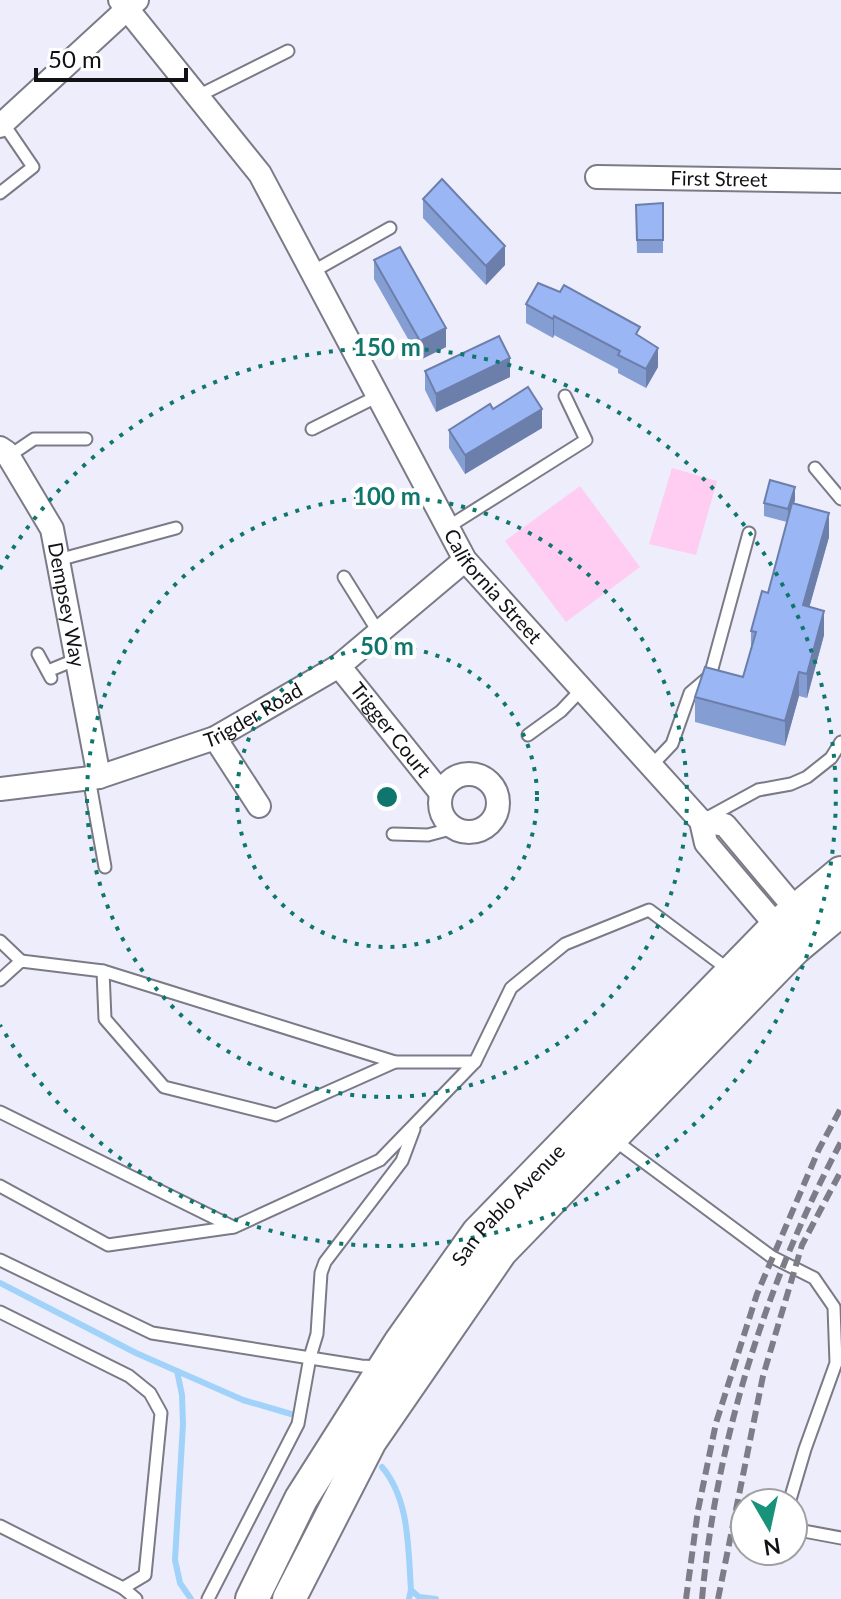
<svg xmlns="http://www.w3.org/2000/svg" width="841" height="1599" font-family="Lato,sans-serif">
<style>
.green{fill:#fecdf1}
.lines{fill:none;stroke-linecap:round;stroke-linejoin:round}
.stream{stroke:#a1d2fa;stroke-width:6}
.lane-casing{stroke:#7b7b87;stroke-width:15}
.street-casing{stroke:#7b7b87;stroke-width:26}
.secondary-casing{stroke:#7b7b87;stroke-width:36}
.lane{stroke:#fff;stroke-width:11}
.street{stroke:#fff;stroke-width:22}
.secondary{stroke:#fff;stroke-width:32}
.rail{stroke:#7e7d87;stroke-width:6;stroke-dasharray:12 6;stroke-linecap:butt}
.wall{fill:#849dd2}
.shaded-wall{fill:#6c7fab}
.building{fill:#9ab6f4;stroke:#6c7fab;stroke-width:2}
.ring{fill:none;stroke:#0f766e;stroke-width:4;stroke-dasharray:4 8}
.labels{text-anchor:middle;stroke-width:8;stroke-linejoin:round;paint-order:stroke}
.street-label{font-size:20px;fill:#121116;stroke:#fff}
.centre{fill:#0f766e;stroke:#fff;stroke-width:4}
.ring-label{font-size:24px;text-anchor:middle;font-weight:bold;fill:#0f766e;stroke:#fff;stroke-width:8;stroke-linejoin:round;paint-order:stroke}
</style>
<rect width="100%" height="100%" fill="#eeedfb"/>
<g class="green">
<polygon points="672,468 717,481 696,555 649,544"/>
<polygon points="580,486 640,567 566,622 505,541"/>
</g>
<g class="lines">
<g class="stream">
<polyline points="0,1283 136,1353 243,1400 291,1414"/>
<polyline points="177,1371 182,1395 183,1424 175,1560 180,1583 191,1599"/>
<path d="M382,1467C410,1500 408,1549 411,1590L409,1599"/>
<polyline points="411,1590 419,1597 436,1599"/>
</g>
<defs>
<g id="lane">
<polyline points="198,96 288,51"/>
<polyline points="0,193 33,167 3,123"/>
<polyline points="312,272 390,228"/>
<polyline points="312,429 378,396"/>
<polyline points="9,456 34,439 86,439"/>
<polyline points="815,468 841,499"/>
<polyline points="448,527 586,440 565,396"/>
<polyline points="58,560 176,528"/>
<polyline points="344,577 379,633"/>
<polyline points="38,654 51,678"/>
<polyline points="48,671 77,659"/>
<polyline points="528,735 561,711 582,689"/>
<polyline points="652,765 672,744 690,693 710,676 749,533"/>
<polyline points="89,778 105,867"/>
<polyline points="705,819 758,790 791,784 807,777 831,758 841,742"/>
<polyline points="393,834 428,835 454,828"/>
<polyline points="0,941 21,961"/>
<polyline points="103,971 105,1019 164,1087 276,1115 395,1062"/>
<polyline points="0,980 21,961 103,971 395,1062 475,1062"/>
<polyline points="0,1112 233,1227"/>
<polyline points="613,1139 772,1257 814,1278 834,1307 836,1363 805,1449 789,1503"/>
<polyline points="0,1186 108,1245 234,1227 380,1160 475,1062 511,988 565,944 649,910 729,970"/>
<polyline points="0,1260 152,1333 361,1366 380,1367"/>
<polyline points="0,1312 129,1376 150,1393 161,1413 145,1575 123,1588 0,1526"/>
<polyline points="793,1529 841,1538"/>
<polyline points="123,1588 136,1599"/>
<polyline points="208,1599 298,1424 310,1357 317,1334 321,1273 325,1262 402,1161 414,1129"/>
</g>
<g id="street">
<path id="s1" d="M120,0L260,174L465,560L701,821L706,843L786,937"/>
<polyline points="0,126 137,0"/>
<path id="s2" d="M597,177L841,181"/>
<path id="s3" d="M0,448L6,452L52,529L99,777"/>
<path id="s4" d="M339,666L441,793"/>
<polyline points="215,738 259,806"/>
<circle cx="469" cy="803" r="29"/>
<path id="s5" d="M0,789L99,777L215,738L339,666L465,560"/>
<polyline points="701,821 725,825 804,919"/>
</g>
<g id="secondary">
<path id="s6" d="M252,1599L301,1499L400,1343L478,1233L776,927L841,873"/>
<polyline points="289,1599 370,1441 501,1251 795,948 841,910"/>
</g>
</defs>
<use href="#lane" class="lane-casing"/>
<use href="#street" class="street-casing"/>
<use href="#secondary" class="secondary-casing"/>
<use href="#lane" class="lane"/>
<use href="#street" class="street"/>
<use href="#secondary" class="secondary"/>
<g class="rail">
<polyline points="686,1599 698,1510 716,1423 757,1294 819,1149 841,1108"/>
<path d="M702,1599C716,1440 766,1283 841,1142"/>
<polyline points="718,1599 763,1376 802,1245 841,1171"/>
</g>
</g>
<g class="wall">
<polygon points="423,199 505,265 486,285 423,218"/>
<polygon points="663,203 663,253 637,253 636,205"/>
<polygon points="374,260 446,347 420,360 374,279"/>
<polygon points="526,304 640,336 658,367 646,388 618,373 618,369 554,335 553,338 526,323"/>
<polygon points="425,371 510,377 436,412 425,390"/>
<polygon points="493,409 542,428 465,474 449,448 449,430"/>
<polygon points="795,500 794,503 829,537 809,607 824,635 807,698 799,696 785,746 695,722 695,697 743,677 751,648 751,631 768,593 787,522 764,516 764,503"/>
</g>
<g class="shaded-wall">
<polygon points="505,246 505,265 486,285 486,266"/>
<polygon points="554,316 554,335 553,338 553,319"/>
<polygon points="446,328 446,347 420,360 420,341"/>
<polygon points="658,348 658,367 646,388 646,369"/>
<polygon points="510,358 510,377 436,412 436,394"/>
<polygon points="542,409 542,428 465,474 465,455"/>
<polygon points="795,487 795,500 788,522 788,509"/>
<polygon points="829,513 829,537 803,630 803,605"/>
<polygon points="824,611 824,635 807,698 807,674"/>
<polygon points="799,672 799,696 785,746 785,721"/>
</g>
<g class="building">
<polygon points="442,179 505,246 486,266 423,199"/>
<polygon points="663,203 663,240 637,240 636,205"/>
<polygon points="400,247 446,328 420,341 374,260"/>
<polygon points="538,283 560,292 564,285 640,327 636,334 658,348 646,369 618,355 620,351 554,316 553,319 526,304"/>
<polygon points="499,336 510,358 436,394 425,371"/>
<polygon points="528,387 542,409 465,455 449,430 490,404 493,409"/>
<polygon points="770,480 795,487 788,509 764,503"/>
<polygon points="792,503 829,513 803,605 824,611 807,674 799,672 785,721 695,697 705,667 743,677 756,632 751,631 762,591 768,593"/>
</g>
<g class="ring">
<circle cx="387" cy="797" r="150"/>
<circle cx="387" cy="797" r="300"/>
<path d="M0 569A449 449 0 1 1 0 1025"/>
</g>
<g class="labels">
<g class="street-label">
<text dy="7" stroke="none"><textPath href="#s2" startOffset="122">First Street</textPath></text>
<text dy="7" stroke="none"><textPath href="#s1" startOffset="698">California Street</textPath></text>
<text dy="7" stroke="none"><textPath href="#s3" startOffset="174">Dempsey Way</textPath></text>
<text dy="7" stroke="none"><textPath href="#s5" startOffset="266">Trigder Road</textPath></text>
<text dy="7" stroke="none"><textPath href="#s4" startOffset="82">Trigger Court</textPath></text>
<text dy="7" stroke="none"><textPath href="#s6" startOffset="472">San Pablo Avenue</textPath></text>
</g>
</g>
<circle cx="387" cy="797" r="12" class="centre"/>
<g class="ring-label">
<text x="387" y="356">150 m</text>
<text x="387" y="505">100 m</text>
<text x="387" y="655">50 m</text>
</g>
<g transform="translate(769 1527) rotate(171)"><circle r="38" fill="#ffffff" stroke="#a0a0a2" stroke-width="2"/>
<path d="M0-6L14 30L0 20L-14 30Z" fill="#189379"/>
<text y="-12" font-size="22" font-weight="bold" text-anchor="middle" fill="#121116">N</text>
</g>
<path d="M36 68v12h150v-12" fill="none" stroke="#121116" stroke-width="4"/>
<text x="48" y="68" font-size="24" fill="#121116" stroke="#ffffff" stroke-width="6" paint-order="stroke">50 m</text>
</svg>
